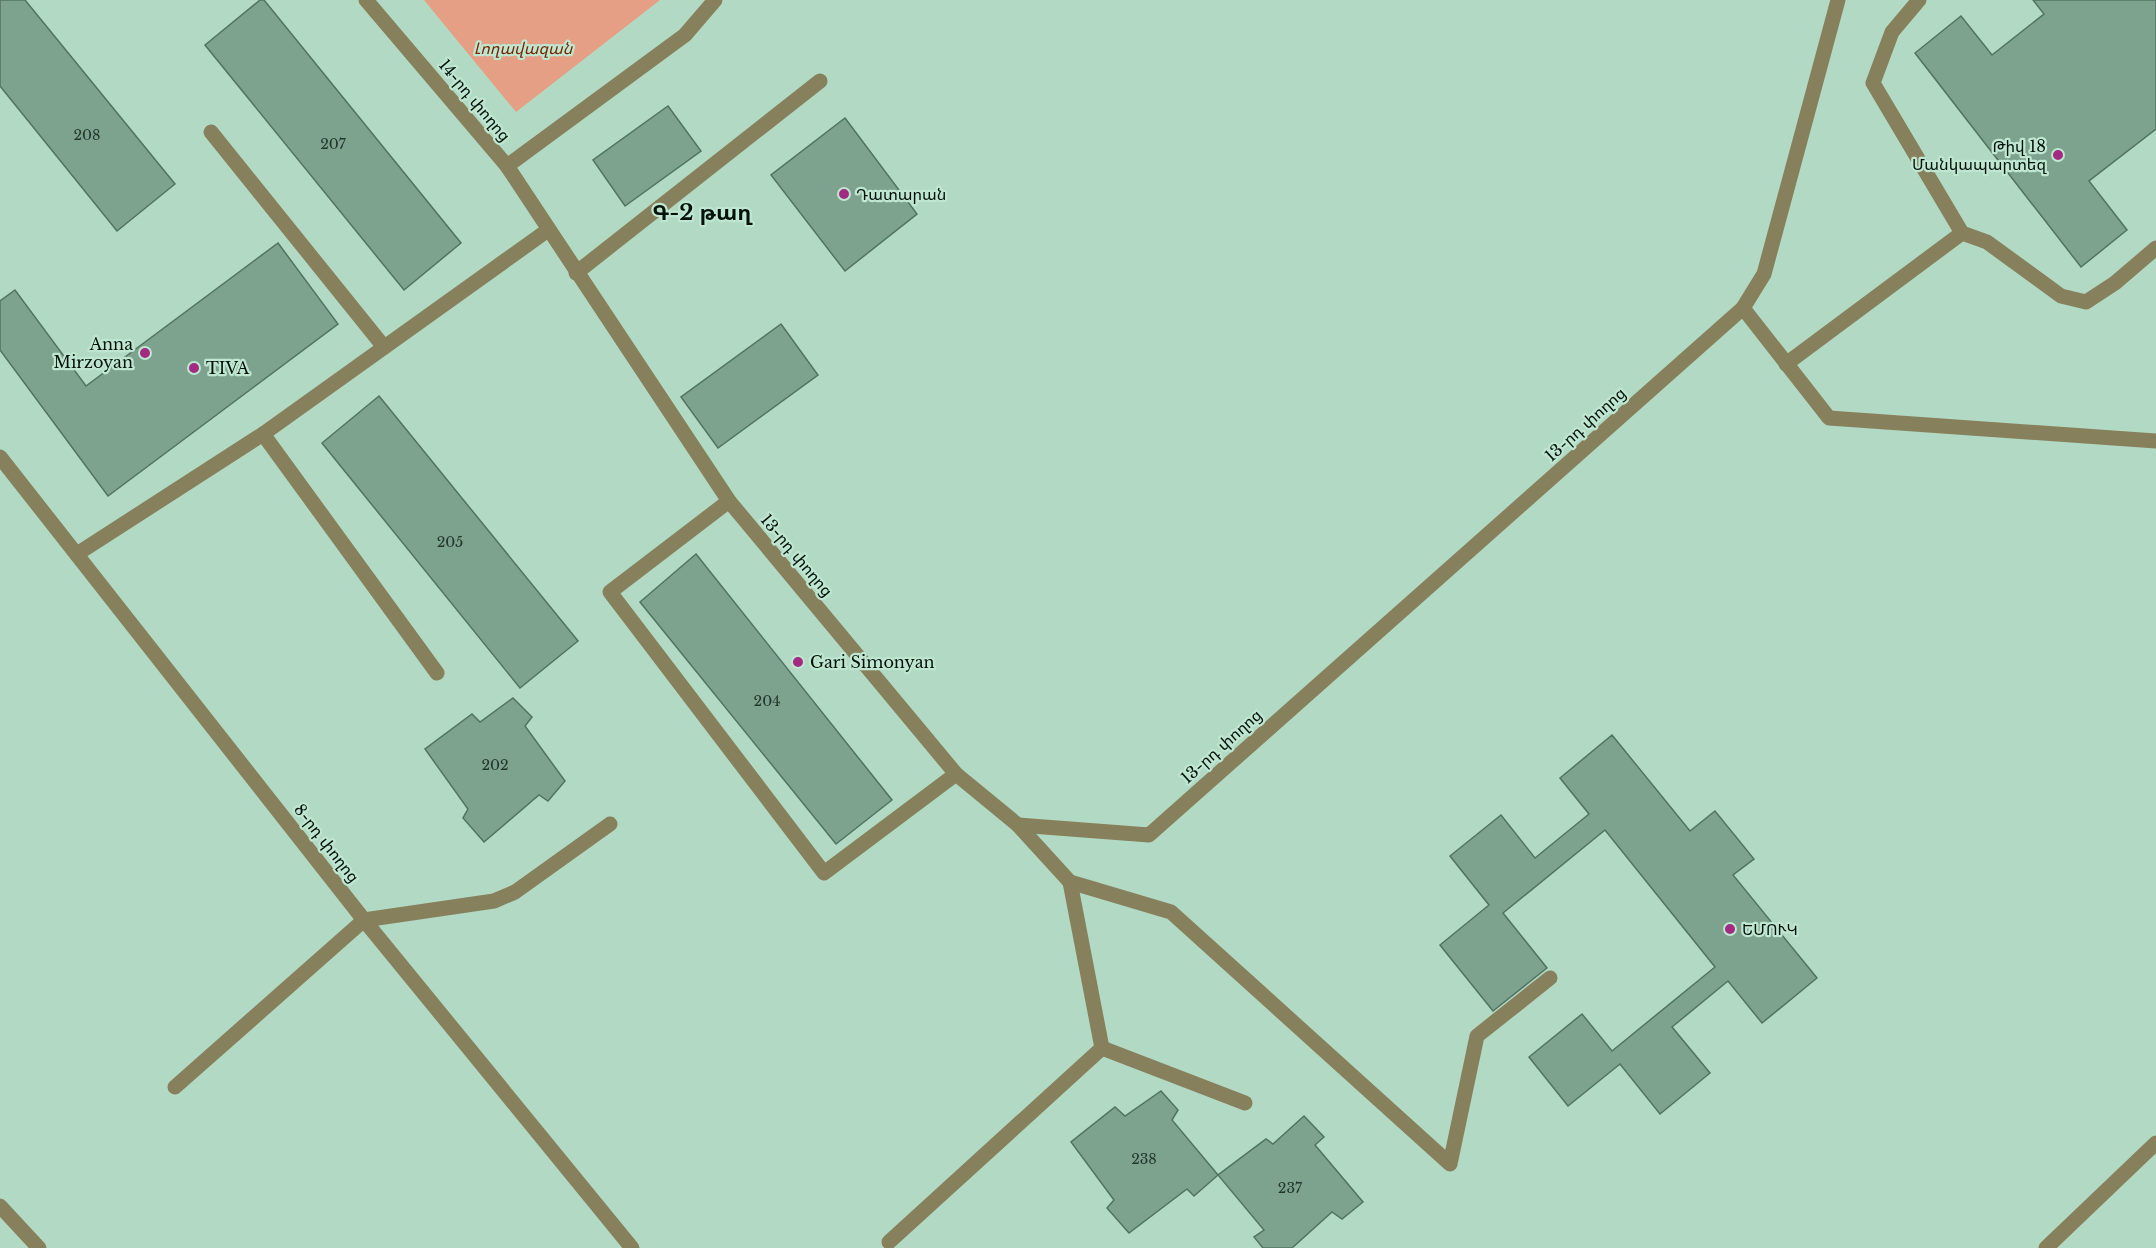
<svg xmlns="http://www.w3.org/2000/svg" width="2156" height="1248" font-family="'Libre Baskerville','Noto Sans Armenian',serif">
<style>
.green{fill:#e59f85}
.building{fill:#7da28e;stroke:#507462;stroke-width:1.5}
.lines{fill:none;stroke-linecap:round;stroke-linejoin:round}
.minor{stroke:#86815c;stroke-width:15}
.poi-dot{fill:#a22a81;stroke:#bfe6d1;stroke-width:2}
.labels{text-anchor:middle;stroke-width:4.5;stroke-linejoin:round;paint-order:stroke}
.number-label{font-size:14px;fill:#22362c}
.park-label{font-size:16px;font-style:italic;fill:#782800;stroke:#bfe6d1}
.street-label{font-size:16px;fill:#04120b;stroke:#bfe6d1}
.poi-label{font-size:16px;fill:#04120b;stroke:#bfe6d1;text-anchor:start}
.district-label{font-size:22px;font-weight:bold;fill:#04120b;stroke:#bfe6d1}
</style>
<rect width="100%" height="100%" fill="#b2d9c4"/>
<polygon class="green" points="424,0 660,0 516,112"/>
<g class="building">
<polygon points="0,0 25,0 175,184 117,231 0,86"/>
<polygon points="260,0 264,0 461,243 404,290 205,45"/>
<polygon points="2033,0 2156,0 2156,129 2089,181 2127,230 2081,267 1915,53 1961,16 1992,55 2044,14"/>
<polygon points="668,106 701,151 625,206 593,160"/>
<polygon points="845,118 917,214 845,271 771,175"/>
<polygon points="278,243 338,324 108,496 0,350 0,301 15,290 86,386"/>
<polygon points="781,324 818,375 718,448 681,397"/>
<polygon points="379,396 578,641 520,688 322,443"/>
<polygon points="696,554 892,800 836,844 640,602"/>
<polygon points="513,698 532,717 525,726 565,781 548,801 539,795 484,842 463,818 468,809 425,749 472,714 480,722"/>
<polygon points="1612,735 1690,831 1715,811 1754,859 1733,875 1817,978 1762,1023 1728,981 1672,1027 1710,1073 1660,1114 1620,1064 1568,1106 1529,1057 1582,1014 1612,1051 1715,967 1605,830 1503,913 1547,968 1493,1011 1440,945 1489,905 1450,856 1501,815 1535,858 1589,814 1560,778"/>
<polygon points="1161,1091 1178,1110 1172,1120 1218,1175 1194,1196 1187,1189 1129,1233 1107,1208 1114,1200 1071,1142 1115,1107 1125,1116"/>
<polygon points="1304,1116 1324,1137 1315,1145 1363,1202 1342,1219 1332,1212 1292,1248 1263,1248 1254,1237 1264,1230 1218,1175 1266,1139 1273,1144"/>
</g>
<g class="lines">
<g class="minor">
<polyline points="366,0 507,166 729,501 956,774 1018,825 1149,835 1743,308 1764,274 1838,0"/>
<polyline points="1919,0 1892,32 1873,83 1962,233 1987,242 2061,296 2086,302 2115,283 2156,248"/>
<polyline points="211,132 384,347"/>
<polyline points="507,166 685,35 715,0"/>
<polyline points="576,273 820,81"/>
<polyline points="1743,308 1829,418 2156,441"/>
<polyline points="1786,364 1962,233"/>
<polyline points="263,434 437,673"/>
<polyline points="0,457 364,920 632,1248"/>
<polyline points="729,501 610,592 824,873 956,774"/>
<polyline points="77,554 263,434 548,230"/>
<polyline points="1018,825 1070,882 1171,912 1450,1164 1477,1036 1550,978"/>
<polyline points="1102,1048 1245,1103"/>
<polyline points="175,1087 364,920 494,901 515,892 610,824"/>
<polyline points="0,1206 39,1248"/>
<polyline points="889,1242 1102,1048 1070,882"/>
<polyline points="2046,1248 2156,1143"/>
</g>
</g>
<g class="poi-dot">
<circle cx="2058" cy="155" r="6"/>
<circle cx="844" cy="194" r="6"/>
<circle cx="145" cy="353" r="6"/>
<circle cx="194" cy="368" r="6"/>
<circle cx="798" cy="662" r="6"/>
<circle cx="1730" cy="929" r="6"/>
</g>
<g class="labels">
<g class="number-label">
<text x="87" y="140">208</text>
<text x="333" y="149">207</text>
<text x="450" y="547">205</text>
<text x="767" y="706">204</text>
<text x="495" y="770">202</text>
<text x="1144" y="1164">238</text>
<text x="1290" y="1193">237</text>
</g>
<g class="park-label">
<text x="523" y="54">Լողավազան</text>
</g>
<g class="street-label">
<text transform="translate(475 100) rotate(50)" y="6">14-րդ փողոց</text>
<text transform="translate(1585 424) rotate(-42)" y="6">13-րդ փողոց</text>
<text transform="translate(797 555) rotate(50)" y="6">13-րդ փողոց</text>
<text transform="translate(1221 746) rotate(-42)" y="6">13-րդ փողոց</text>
<text transform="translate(327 843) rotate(52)" y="6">8-րդ փողոց</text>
</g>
<g class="poi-label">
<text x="2046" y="152" text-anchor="end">Թիվ 18<tspan x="2046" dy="18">Մանկապարտեզ</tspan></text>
<text x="856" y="200">Դատարան</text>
<text x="133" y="350" text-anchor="end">Anna<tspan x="133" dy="18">Mirzoyan</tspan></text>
<text x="206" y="374">TIVA</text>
<text x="810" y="668">Gari Simonyan</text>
<text x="1742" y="935">ԵՄՈՒԿ</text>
</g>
<g class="district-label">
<text x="702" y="220">Գ-2 թաղ</text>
</g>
</g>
</svg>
